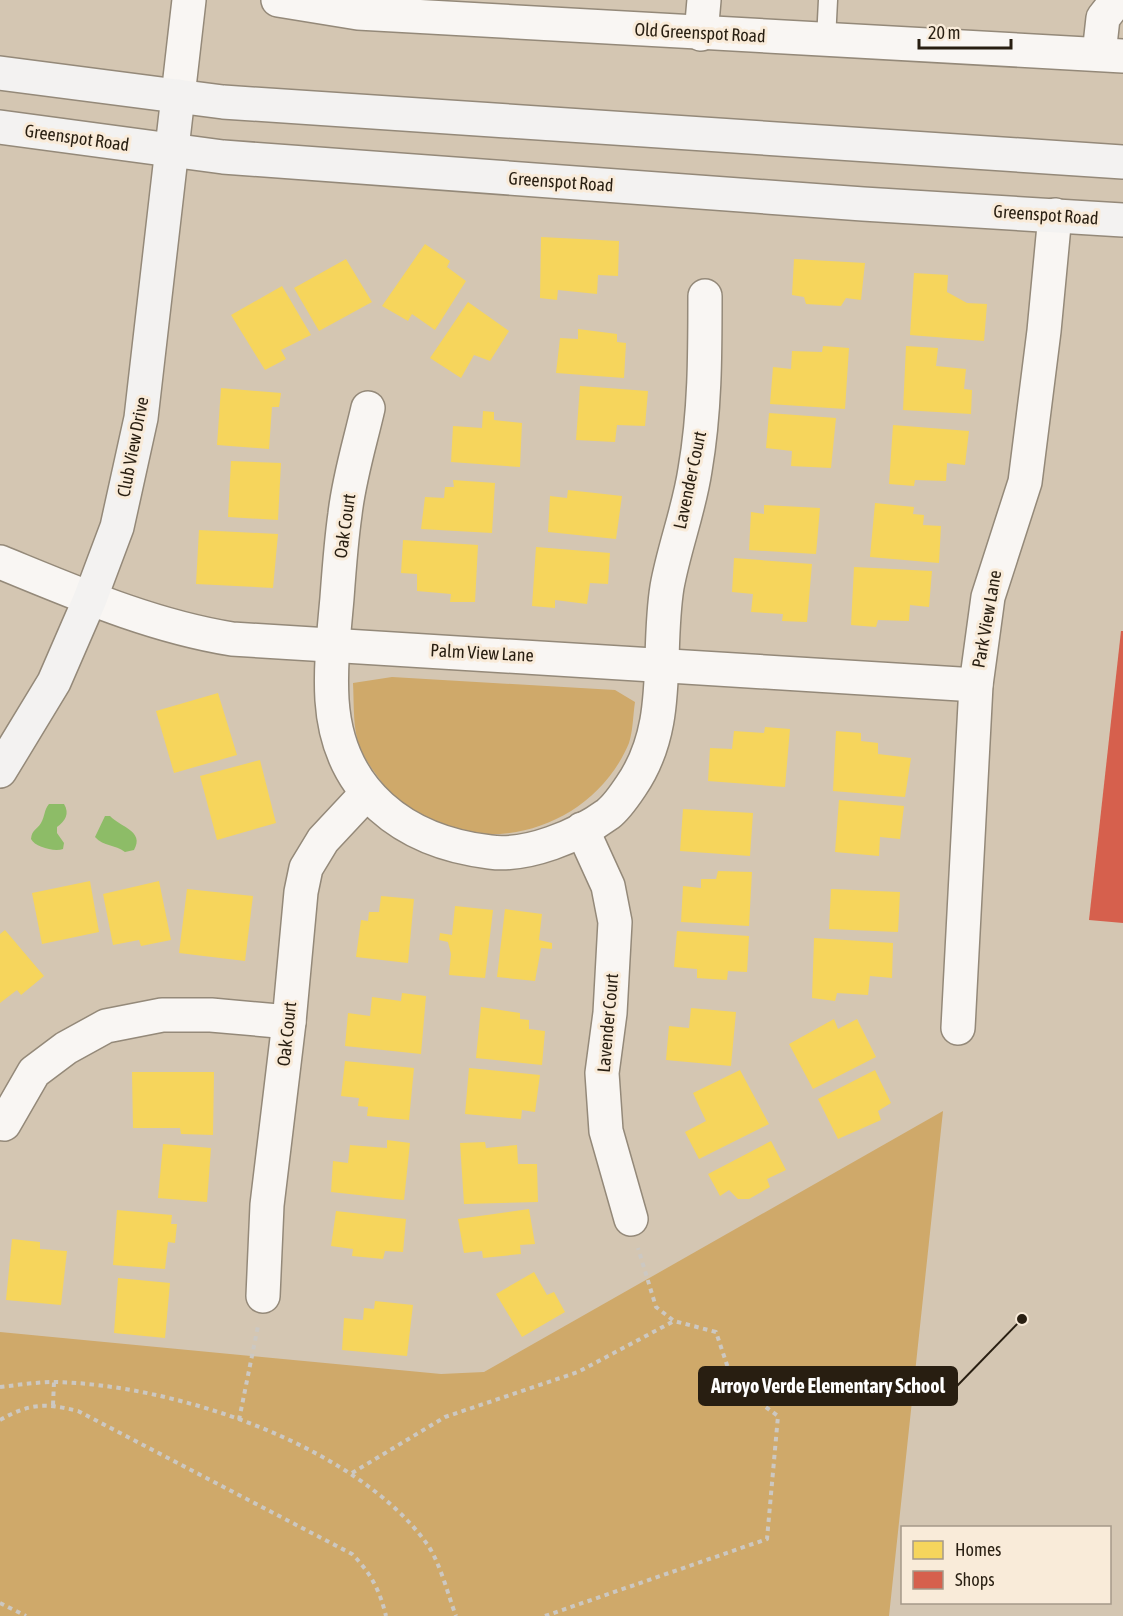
<svg xmlns="http://www.w3.org/2000/svg" width="1123" height="1616" font-family="'Asap Condensed',sans-serif">
<style>
.green{fill:#cfa96a}
.water{fill:#8dbc67}
.homes{fill:#f6d55c}
.shops{fill:#d6604d}
.lines{fill:none;stroke-linecap:round;stroke-linejoin:round}
.lane-casing{stroke:#948979;stroke-width:21}
.street-casing{stroke:#948979;stroke-width:36}
.secondary-casing{stroke:#948979;stroke-width:36}
.path{stroke:#ccc8c2;stroke-width:4;stroke-dasharray:4.5 4.5;stroke-linecap:butt}
.lane{stroke:#f9f6f3;stroke-width:18}
.street{stroke:#f9f6f3;stroke-width:33}
.secondary{stroke:#f3f2f1;stroke-width:33}
.labels{text-anchor:middle;stroke-width:6;stroke-linejoin:round;paint-order:stroke}
.street-label{font-size:18px;fill:#281e11;stroke:#f9ebd9}
.leader{fill:none;stroke:#281e11;stroke-width:2}
.callout-dot{fill:#281e11;stroke:#f9ebd9;stroke-width:2}
.callout{fill:#281e11;stroke:#281e11;stroke-width:2}
.callout-label{font-size:20px;text-anchor:middle;font-weight:bold;fill:#fff}
</style>
<rect width="100%" height="100%" fill="#d4c6b2"/>
<g class="green">
<path d="M392,677L615,690L635,702C633,715 633,731 629,743C588,841 453,868 384,785C374,772 361,755 357,738C353,721 354,701 353,683Z"/>
<polygon points="943,1111 889,1616 0,1616 0,1332 441,1374 484,1372"/>
</g>
<g class="water">
<path d="M49,804H64C70,814 65,821 57,827V833L64,843L63,849C54,852 35,847 31,839C32,829 37,830 41,823C45,816 44,810 49,804Z"/>
<path d="M105,816H110C120,827 145,831 134,850L125,852C115,844 104,847 95,837Z"/>
</g>
<g class="homes">
<polygon points="541,237 619,241 618,276 598,275 597,294 558,290 557,300 540,298"/>
<polygon points="425,244 450,261 447,267 466,281 435,330 412,314 408,321 382,306"/>
<polygon points="346,259 372,302 319,331 294,288"/>
<polygon points="794,259 865,263 861,300 846,298 841,306 806,304 804,297 792,295"/>
<polygon points="914,273 948,275 947,292 967,303 987,304 984,341 910,335"/>
<polygon points="282,286 311,335 281,350 286,359 265,370 231,315"/>
<polygon points="468,302 509,331 490,361 474,355 461,378 430,358"/>
<polygon points="578,329 617,334 617,342 626,343 624,378 556,373 560,338 578,339"/>
<polygon points="823,346 849,348 845,409 770,404 773,367 791,369 792,351 822,352"/>
<polygon points="906,346 938,348 936,366 966,369 964,389 972,390 971,414 903,410"/>
<polygon points="580,386 648,391 645,426 617,425 615,442 576,440"/>
<polygon points="221,388 281,393 279,407 272,407 269,449 217,445"/>
<polygon points="483,411 494,412 494,420 522,423 520,467 451,462 453,426 482,428"/>
<polygon points="769,413 836,418 831,468 791,466 792,451 766,448"/>
<polygon points="893,425 969,431 965,465 947,463 946,481 915,480 914,486 889,484"/>
<polygon points="231,461 281,463 278,520 228,517"/>
<polygon points="453,480 495,483 492,533 421,529 425,497 444,498 445,487 454,487"/>
<polygon points="568,490 622,496 616,539 548,532 550,496 567,498"/>
<polygon points="875,503 914,507 913,514 924,515 923,525 941,526 939,563 870,557"/>
<polygon points="764,505 820,508 816,554 749,550 751,512 764,514"/>
<polygon points="199,530 278,534 273,588 196,584"/>
<polygon points="403,540 478,545 475,602 450,602 451,594 417,591 417,574 401,573"/>
<polygon points="536,547 610,553 608,584 590,583 587,604 555,600 555,608 532,606"/>
<polygon points="734,558 812,564 807,622 782,621 783,614 751,612 753,594 732,592"/>
<polygon points="854,567 932,571 929,607 910,605 909,621 878,620 876,627 851,625"/>
<polygon points="218,693 237,755 174,773 156,711"/>
<polygon points="765,727 790,729 785,787 708,781 710,748 732,749 734,731 764,733"/>
<polygon points="836,731 861,733 861,741 878,743 878,754 911,758 905,797 833,791"/>
<polygon points="260,760 276,823 217,840 200,776"/>
<polygon points="839,800 904,806 900,839 880,837 879,856 835,852"/>
<polygon points="683,809 753,813 750,856 680,851"/>
<polygon points="718,871 752,872 749,926 681,922 683,886 701,888 701,879 716,879"/>
<polygon points="90,881 99,932 42,944 32,893"/>
<polygon points="159,881 171,940 141,946 139,940 113,945 103,894"/>
<polygon points="187,889 253,896 245,961 179,953"/>
<polygon points="831,889 900,892 898,932 829,929"/>
<polygon points="381,896 414,899 408,963 356,957 361,920 368,921 369,912 379,912"/>
<polygon points="455,906 493,910 485,978 449,975 451,954 448,942 439,940 440,933 452,935"/>
<polygon points="505,909 542,914 539,940 552,943 552,949 541,948 535,981 497,977"/>
<polygon points="5,930 44,976 21,995 17,990 0,1003 0,934"/>
<polygon points="677,931 749,936 747,972 728,971 727,980 697,978 697,969 674,967"/>
<polygon points="814,938 893,943 892,978 870,976 868,995 837,993 835,1001 812,998"/>
<polygon points="402,993 426,996 421,1054 345,1046 348,1013 370,1016 372,997 401,1001"/>
<polygon points="481,1007 520,1013 520,1019 529,1020 529,1029 545,1031 542,1065 476,1058"/>
<polygon points="691,1008 736,1012 731,1066 666,1060 669,1026 689,1028"/>
<polygon points="834,1019 838,1029 857,1019 876,1057 813,1089 789,1044"/>
<polygon points="345,1061 414,1068 409,1120 367,1116 368,1107 358,1106 359,1098 341,1096"/>
<polygon points="469,1068 540,1075 535,1112 522,1110 521,1119 465,1114"/>
<polygon points="740,1070 769,1124 699,1159 685,1132 706,1121 693,1093"/>
<polygon points="875,1070 891,1103 878,1111 881,1120 838,1139 818,1099"/>
<polygon points="132,1072 214,1072 213,1135 181,1134 180,1128 133,1128"/>
<polygon points="387,1140 410,1143 404,1200 331,1192 333,1161 348,1163 350,1145 387,1148"/>
<polygon points="771,1141 786,1170 767,1179 770,1187 749,1199 738,1199 729,1190 720,1196 708,1174"/>
<polygon points="485,1142 486,1148 517,1145 518,1164 537,1164 538,1202 464,1204 460,1143"/>
<polygon points="163,1144 211,1148 207,1202 158,1198"/>
<polygon points="529,1209 535,1244 520,1245 521,1254 483,1258 482,1251 464,1253 458,1219"/>
<polygon points="117,1210 172,1215 171,1224 177,1224 175,1243 168,1242 165,1269 113,1265"/>
<polygon points="336,1211 406,1219 403,1252 385,1251 383,1259 352,1256 353,1249 331,1246"/>
<polygon points="12,1239 40,1242 40,1249 67,1251 61,1305 6,1300"/>
<polygon points="534,1272 547,1295 554,1292 565,1312 522,1337 496,1294"/>
<polygon points="118,1278 170,1283 165,1338 114,1333"/>
<polygon points="375,1301 413,1305 407,1356 342,1350 344,1318 363,1320 364,1308 374,1309"/>
</g>
<polygon class="shops" points="1121,631 1123,631 1123,923 1089,920"/>
<g class="lines">
<defs>
<polyline id="lane" points="826,40 828,0"/>
<g id="street">
<polyline points="278,0 358,13 1123,56"/>
<polyline points="701,34 704,0"/>
<polyline points="1099,54 1103,18 1117,0"/>
<polyline points="178,96 189,0"/>
<path d="M368,408C360,443 349,478 345,514C341,542 339,570 337,598C334,632 330,666 332,700C338,792 404,842 490,852C527,857 578,836 608,814C617,807 625,795 631,786C673,725 656,656 667,587C674,548 689,510 695,470C705,412 705,355 705,296"/>
<path d="M0,562C76,593 151,626 232,639L976,685"/>
<polyline points="582,829 608,886 615,922 610,1013 602,1073 606,1131 631,1219"/>
<polyline points="958,1028 976,685 988,597 1025,482 1044,331 1055,215"/>
<polyline points="4,1124 34,1072 66,1048 106,1026 162,1015 211,1015 289,1022"/>
<polyline points="263,1296 267,1205 289,1022 301,892 306,868 323,840 366,794"/>
</g>
<g id="secondary">
<polyline points="0,73 223,102 1123,162"/>
<polyline points="0,127 223,157 863,204 1123,220"/>
<polyline points="0,771 54,682 90,599 117,527 141,418 178,96"/>
</g>
</defs>
<use href="#lane" class="lane-casing"/>
<use href="#street" class="street-casing"/>
<use href="#secondary" class="secondary-casing"/>
<g class="path">
<path d="M0,1387C18,1385 37,1382 54,1382C173,1384 356,1445 427,1544C440,1562 448,1595 456,1616"/>
<polyline points="53,1405 54,1382"/>
<path d="M0,1420C30,1403 45,1403 78,1411L352,1554C371,1573 380,1591 386,1616"/>
<polyline points="239,1420 258,1326"/>
<polyline points="352,1473 445,1417 578,1372 674,1321"/>
<polyline points="0,1603 26,1616"/>
<polyline points="545,1616 767,1539 778,1416 733,1383 716,1332 674,1321 656,1307 638,1248"/>
</g>
<use href="#lane" class="lane"/>
<use href="#street" class="street"/>
<use href="#secondary" class="secondary"/>
</g>
<g class="labels">
<g class="street-label">
<text transform="translate(700 33) rotate(3)" y="6">Old Greenspot Road</text>
<text transform="translate(77 138) rotate(8)" y="6">Greenspot Road</text>
<text transform="translate(561 182) rotate(4)" y="6">Greenspot Road</text>
<text transform="translate(1046 215) rotate(4)" y="6">Greenspot Road</text>
<text transform="translate(133 447) rotate(-79)" y="6">Club View Drive</text>
<text transform="translate(690 480) rotate(-78)" y="6">Lavender Court</text>
<text transform="translate(345 526) rotate(-82)" y="6">Oak Court</text>
<text transform="translate(987 619) rotate(-80)" y="6">Park View Lane</text>
<text transform="translate(482 653) rotate(3)" y="6">Palm View Lane</text>
<text transform="translate(608 1023) rotate(-85)" y="6">Lavender Court</text>
<text transform="translate(287 1034) rotate(-84)" y="6">Oak Court</text>
</g>
</g>
<path class="leader" d="M1022 1319L957 1386"/>
<circle class="callout-dot" cx="1022" cy="1319" r="6"/>
<rect class="callout" x="699" y="1367" width="258" height="38" rx="6"/>
<g class="callout-label">
<text x="828" y="1393">Arroyo Verde Elementary School</text>
</g>
<rect x="901" y="1526" width="210" height="78" fill="#f9ebd9" stroke="#a59989" stroke-width="1.5"/>
<rect x="913" y="1541" width="30" height="18" fill="#f6d55c" stroke="#a59989" stroke-width="1.5"/>
<text x="955" y="1556" font-size="18" fill="#281e11">Homes</text>
<rect x="913" y="1571" width="30" height="18" fill="#d6604d" stroke="#a59989" stroke-width="1.5"/>
<text x="955" y="1586" font-size="18" fill="#281e11">Shops</text>
<path d="M919 39v9h92v-9" fill="none" stroke="#281e11" stroke-width="3"/>
<text x="928" y="39" font-size="18" fill="#281e11" stroke="#f9ebd9" stroke-width="4.5" paint-order="stroke">20 m</text>
</svg>
